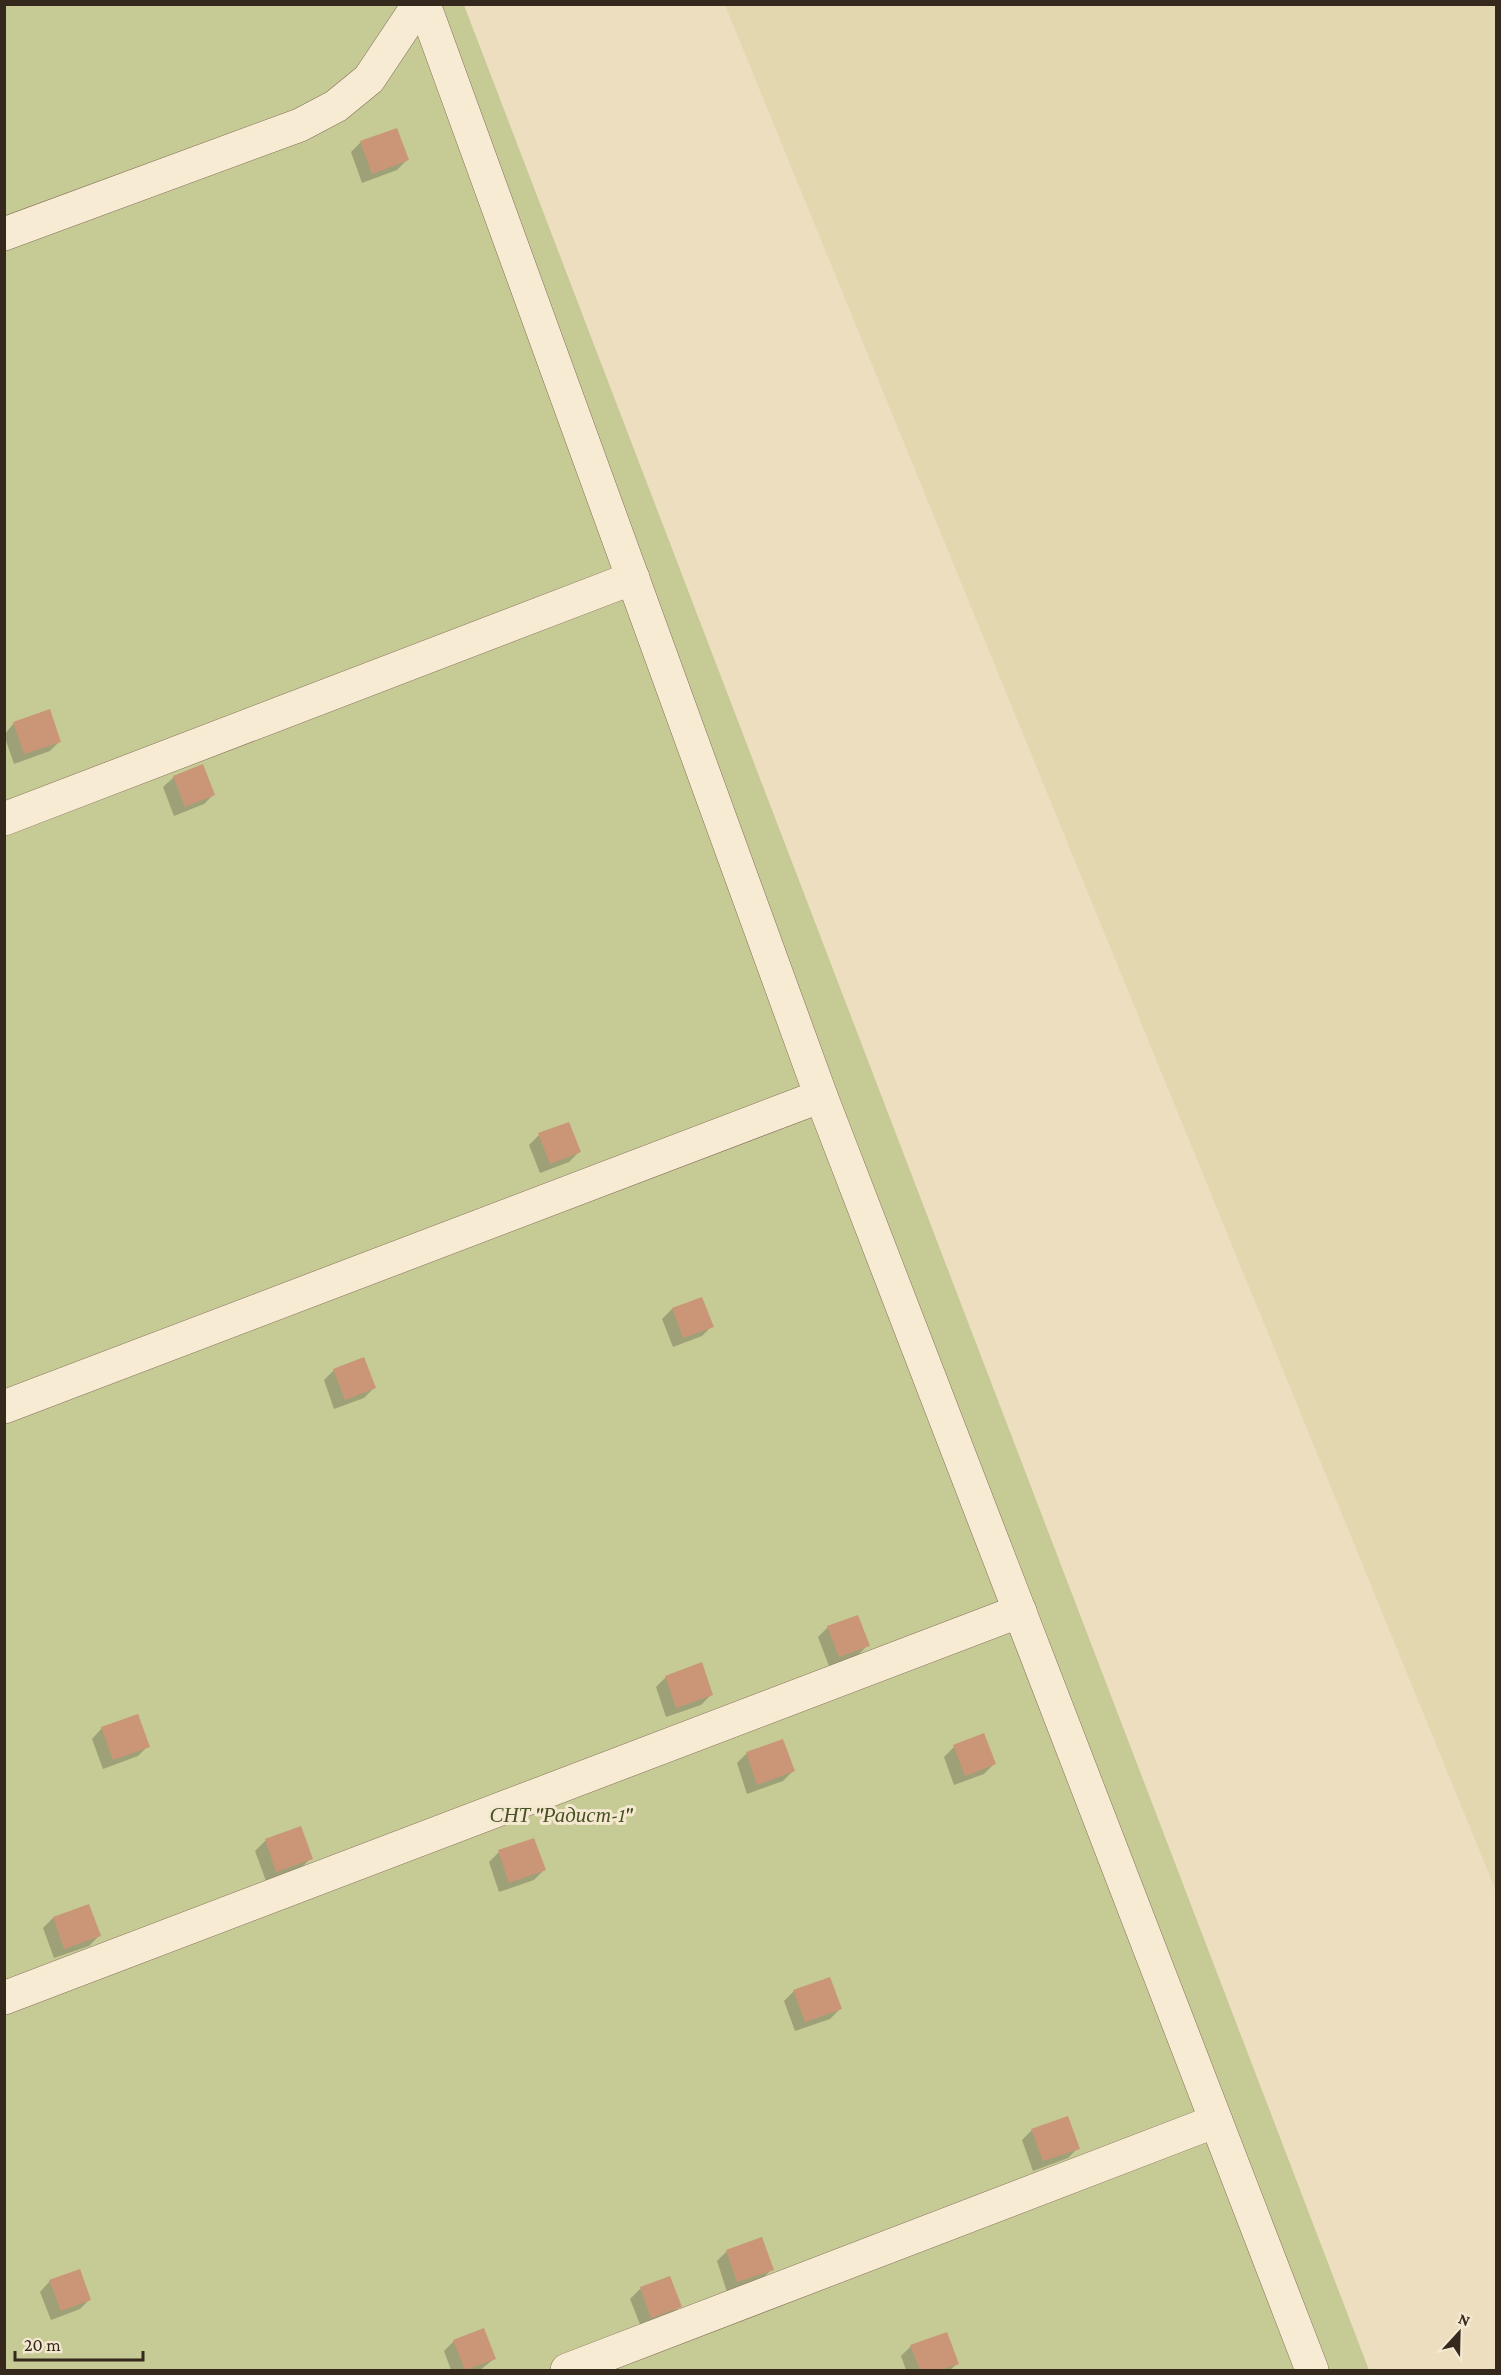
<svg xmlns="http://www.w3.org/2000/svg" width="1501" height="2375" font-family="'Crimson Pro',serif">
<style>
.farmland{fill:#e2d7ae}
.green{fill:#c6ca95}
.shadow{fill:#0003}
.building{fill:#ca9677}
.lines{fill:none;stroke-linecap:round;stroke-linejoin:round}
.minor-casing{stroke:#856f59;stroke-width:34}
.minor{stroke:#f8ebd3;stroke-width:33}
.labels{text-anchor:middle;stroke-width:6;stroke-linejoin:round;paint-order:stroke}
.park-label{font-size:21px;font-style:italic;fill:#485124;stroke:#f4e8d0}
</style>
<rect width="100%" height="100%" fill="#eddec0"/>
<polygon class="farmland" points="725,5 1496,5 1496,1891"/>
<polygon class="green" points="5,5 464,5 1369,2370 5,2370"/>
<g class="shadow">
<polygon points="361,142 407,160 397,170 362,183 351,152"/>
<polygon points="14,723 60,741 50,751 14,764 4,735"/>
<polygon points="174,777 214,794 204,804 174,816 163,787"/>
<polygon points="539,1135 579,1152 569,1162 540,1173 529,1145"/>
<polygon points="701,1298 712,1326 702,1336 673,1347 662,1319 672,1309"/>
<polygon points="334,1370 374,1388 364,1398 334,1409 324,1380"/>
<polygon points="828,1627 868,1645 858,1655 829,1666 818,1637"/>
<polygon points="666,1677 711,1695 701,1705 666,1717 656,1687"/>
<polygon points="102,1728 148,1746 138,1756 103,1769 92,1739"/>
<polygon points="954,1747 994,1764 984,1774 954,1785 944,1757"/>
<polygon points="747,1753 793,1771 783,1781 747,1794 737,1763"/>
<polygon points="300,1828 311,1858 301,1868 266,1881 255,1851 265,1841"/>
<polygon points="499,1852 544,1870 534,1880 499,1892 489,1862"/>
<polygon points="53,1918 99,1936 89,1946 54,1958 43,1928"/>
<polygon points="794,1991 840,2009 830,2019 795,2031 784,2001"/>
<polygon points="1032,2130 1078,2148 1068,2158 1033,2171 1022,2140"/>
<polygon points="727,2251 772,2269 762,2279 727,2292 717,2261"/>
<polygon points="669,2278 680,2306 670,2316 641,2327 630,2299 640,2289"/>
<polygon points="50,2281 90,2299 80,2309 51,2320 40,2292"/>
<polygon points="454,2341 494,2359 480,2370 451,2370 444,2351"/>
<polygon points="911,2346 957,2364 950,2370 906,2370 901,2356"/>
</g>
<g class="building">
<polygon points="397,128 409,160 372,174 360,141"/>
<polygon points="50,709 61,742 24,754 13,722"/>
<polygon points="203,764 215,795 185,807 173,776"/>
<polygon points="569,1122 581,1152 550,1164 538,1133"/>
<polygon points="702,1297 714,1327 683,1338 672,1308"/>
<polygon points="364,1357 376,1388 345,1400 333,1369"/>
<polygon points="858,1615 870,1646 839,1657 827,1626"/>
<polygon points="702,1662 713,1695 676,1708 665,1676"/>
<polygon points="138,1714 150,1747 113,1760 101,1727"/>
<polygon points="984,1733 996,1764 965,1776 953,1745"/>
<polygon points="783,1739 795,1771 757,1785 746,1752"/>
<polygon points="301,1826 313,1859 276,1872 265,1839"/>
<polygon points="534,1838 546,1870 509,1883 498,1850"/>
<polygon points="89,1904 101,1936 64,1949 53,1917"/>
<polygon points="830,1977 842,2009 805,2022 793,1990"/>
<polygon points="1068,2116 1080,2149 1043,2161 1031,2129"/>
<polygon points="762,2237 774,2270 737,2282 726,2250"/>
<polygon points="80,2269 91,2300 61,2311 49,2280"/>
<polygon points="670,2276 682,2307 651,2318 640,2287"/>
<polygon points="484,2328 496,2359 465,2370 453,2340"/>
<polygon points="947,2332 959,2364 940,2370 920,2370 910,2345"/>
</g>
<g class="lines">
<defs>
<g id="minor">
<polyline points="424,4 821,1096 1312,2370"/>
<polyline points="4,234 300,125 336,106 369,79 419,4"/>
<polyline points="4,819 633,578"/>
<polyline points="4,1407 821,1096"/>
<polyline points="4,1998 1020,1611"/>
<polyline points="567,2370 1216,2121"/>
</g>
</defs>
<use href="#minor" class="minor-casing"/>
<use href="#minor" class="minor"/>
</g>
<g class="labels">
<g class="park-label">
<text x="561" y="1822">СНТ "Радист-1"</text>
</g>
</g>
<rect width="1501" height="2375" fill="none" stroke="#35281d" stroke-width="12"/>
<g transform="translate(1459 2333) rotate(22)" stroke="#f4e8d0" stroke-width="4.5" paint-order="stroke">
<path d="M0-4.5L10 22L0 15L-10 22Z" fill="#35281d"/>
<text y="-9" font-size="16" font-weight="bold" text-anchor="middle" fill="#35281d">N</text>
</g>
<path d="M15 2351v9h128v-9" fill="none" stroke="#35281d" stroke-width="3"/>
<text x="24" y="2351" font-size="18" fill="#35281d" stroke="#f4e8d0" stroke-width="4.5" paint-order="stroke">20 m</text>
</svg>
